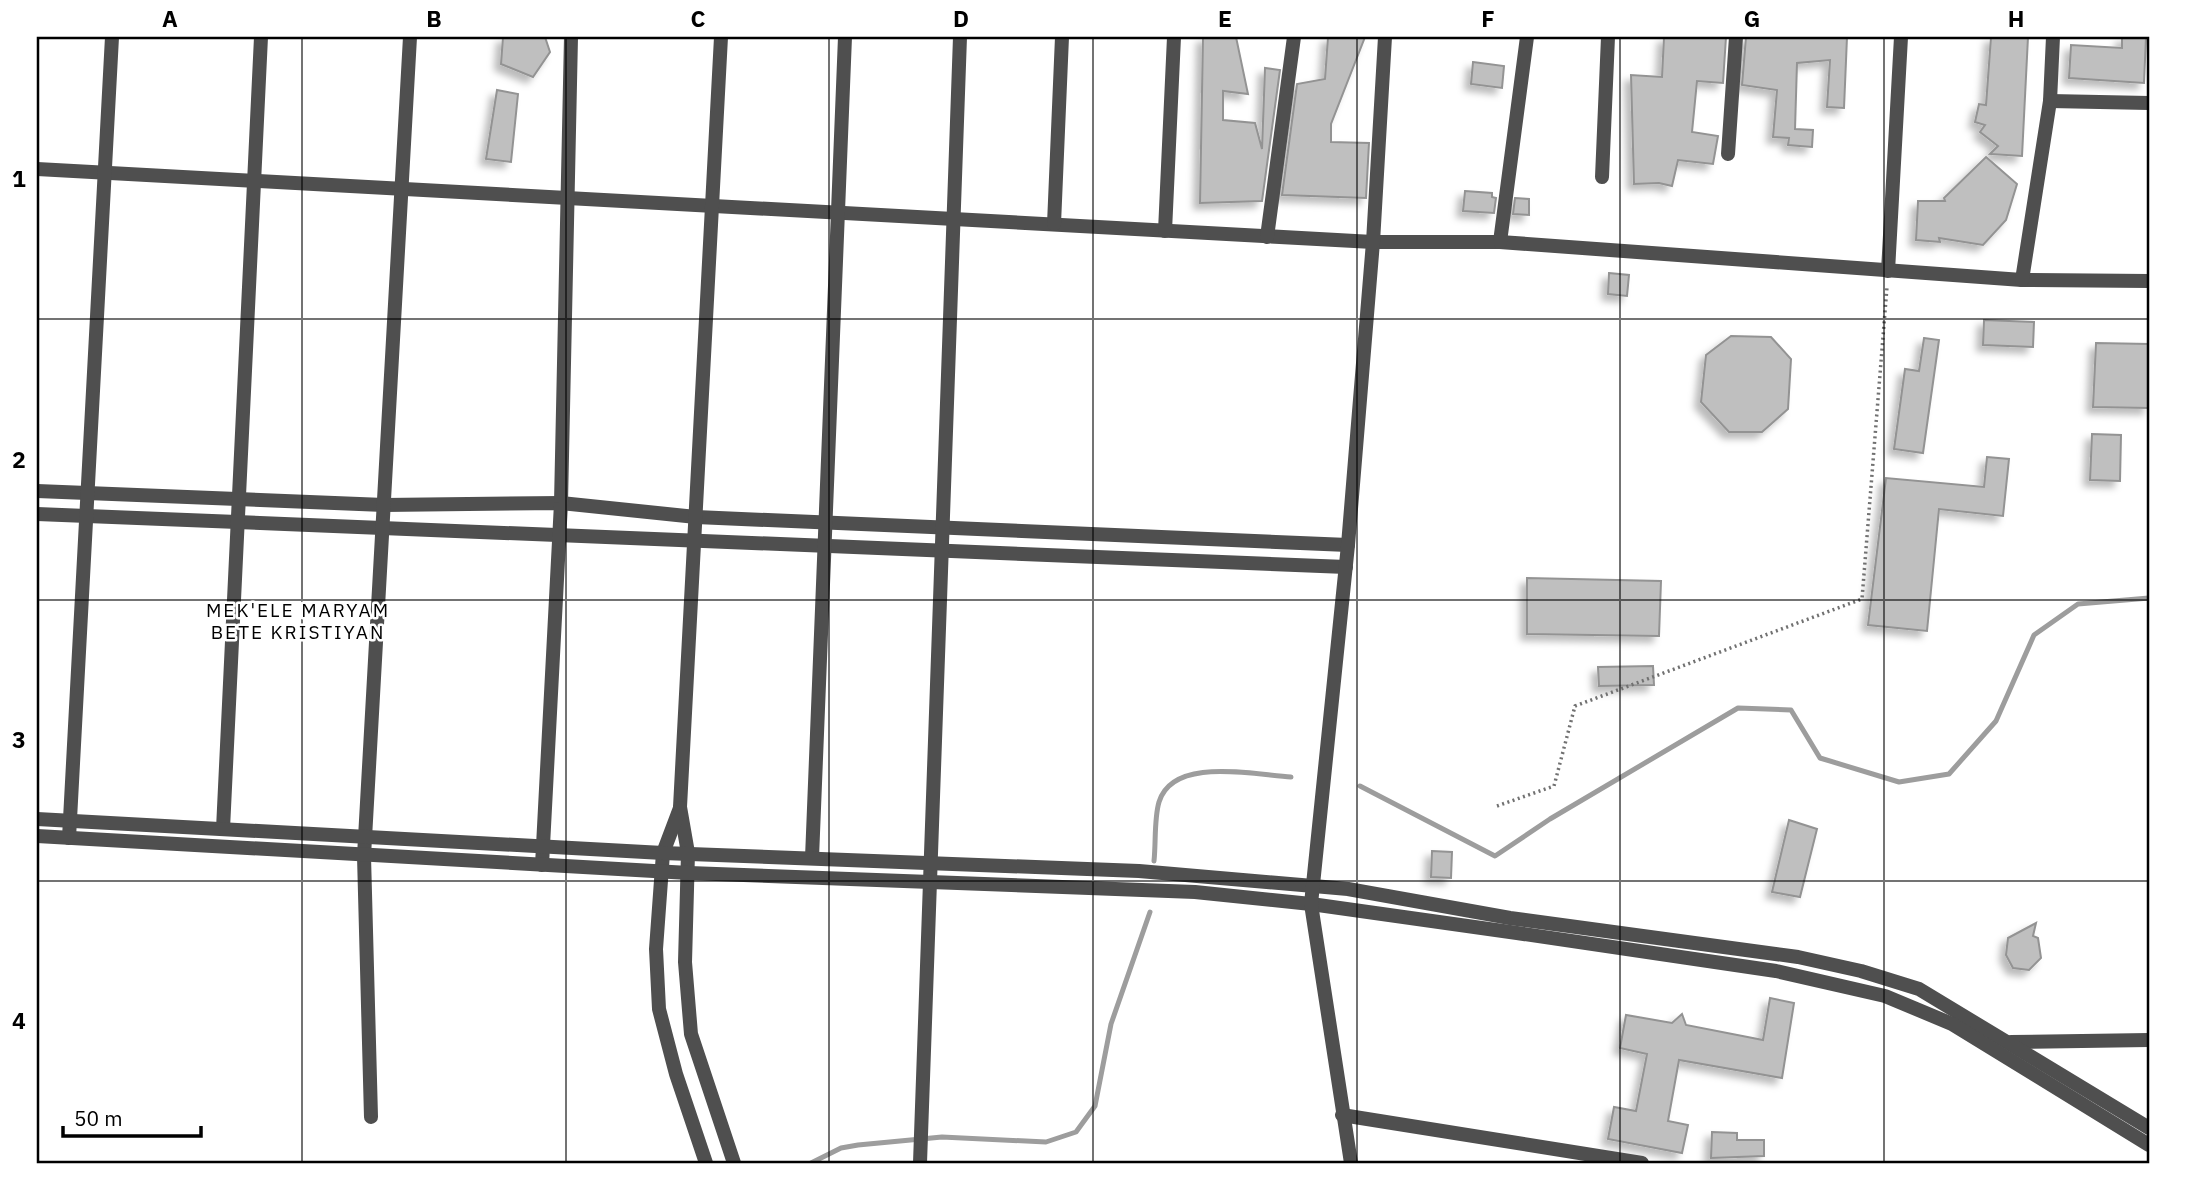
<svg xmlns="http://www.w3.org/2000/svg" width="2186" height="1200" font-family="'IBM Plex Sans',sans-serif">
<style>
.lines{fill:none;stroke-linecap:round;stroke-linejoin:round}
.stream{stroke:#9d9d9d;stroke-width:5}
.building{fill:#bfbfbf;stroke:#939393;stroke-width:2;filter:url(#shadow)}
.path{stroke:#717171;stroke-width:3.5;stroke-dasharray:2 3.5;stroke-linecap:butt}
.minor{stroke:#4f4f4f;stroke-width:14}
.tertiary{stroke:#4f4f4f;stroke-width:14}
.grid{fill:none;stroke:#000;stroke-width:2;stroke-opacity:0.55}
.labels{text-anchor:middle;stroke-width:5;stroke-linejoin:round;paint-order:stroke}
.neighbourhood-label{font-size:19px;letter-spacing:2px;fill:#000;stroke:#fff}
.neatline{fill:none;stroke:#000;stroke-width:2.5}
.grid-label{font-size:23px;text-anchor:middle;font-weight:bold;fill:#000}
</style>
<defs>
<filter id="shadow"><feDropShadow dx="-6" dy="6" stdDeviation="3.5" flood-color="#0004"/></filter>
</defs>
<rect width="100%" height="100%" fill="#fff"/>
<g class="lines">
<g class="stream">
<polyline points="1360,786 1495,856 1550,819 1738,708 1791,710 1820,758 1899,782 1949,774 1996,721 2034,635 2078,604 2149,598"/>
<path d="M1154,861C1156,842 1154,819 1159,802C1173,756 1254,775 1291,777"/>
<polyline points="811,1163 841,1148 858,1145 942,1137 1046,1142 1076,1132 1095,1106 1111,1024 1150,912"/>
</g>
</g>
<g class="building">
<polygon points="503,37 545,37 550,52 533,77 501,64"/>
<polygon points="1203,37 1236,37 1248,94 1223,91 1223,120 1255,123 1262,149 1265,68 1280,70 1262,201 1200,203"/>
<polygon points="1328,37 1365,37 1331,124 1331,142 1369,143 1366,198 1282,195 1297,84 1325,79"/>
<polygon points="1664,37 1726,37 1723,83 1697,81 1692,132 1718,136 1713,164 1678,160 1672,186 1659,183 1634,184 1631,75 1662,77"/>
<polygon points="1746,37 1847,37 1844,108 1827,107 1830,60 1797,63 1795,129 1813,130 1812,147 1788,145 1789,138 1773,137 1777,90 1742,85"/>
<polygon points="1991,37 2028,37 2022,156 1990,154 1998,146 1980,132 1985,125 1975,122 1979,104 1986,105"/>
<polygon points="2122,37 2146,37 2144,83 2069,78 2071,45 2122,48"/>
<polygon points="1473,62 1504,66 1502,88 1471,84"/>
<polygon points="497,90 518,94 511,162 486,159"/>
<polygon points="1986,157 2017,184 2006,220 1983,245 1939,238 1940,242 1916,240 1918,201 1945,201 1944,198"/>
<polygon points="1465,191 1492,193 1492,197 1496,198 1494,213 1463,211"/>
<polygon points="1515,198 1529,199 1529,215 1513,214"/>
<polygon points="1609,273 1629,275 1627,296 1608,294"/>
<polygon points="1984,320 2034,322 2033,347 1983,345"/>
<polygon points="1731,336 1771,337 1791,359 1788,409 1762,432 1729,432 1701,402 1706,355"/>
<polygon points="1924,338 1939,340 1923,453 1894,449 1905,369 1919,371"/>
<polygon points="2096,343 2149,344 2149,408 2093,407"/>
<polygon points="2092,434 2121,435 2120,481 2090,480"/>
<polygon points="1987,457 2009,459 2003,516 1939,509 1927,631 1868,625 1886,478 1984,487"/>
<polygon points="1527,578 1661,581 1659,636 1527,634"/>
<polygon points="1653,666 1654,685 1599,686 1598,667"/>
<polygon points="1789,820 1817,829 1800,897 1772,892"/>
<polygon points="1432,851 1452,852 1451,878 1431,877"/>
<polygon points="2036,923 2033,936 2038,938 2041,958 2029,970 2013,968 2006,955 2008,938"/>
<polygon points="1770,998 1794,1003 1782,1078 1679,1060 1668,1121 1688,1125 1682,1153 1608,1139 1614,1107 1636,1111 1647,1054 1620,1048 1626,1015 1672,1023 1682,1014 1686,1025 1763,1040"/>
<polygon points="1712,1132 1737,1133 1737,1140 1764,1140 1764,1156 1711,1158"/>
</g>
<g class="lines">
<polyline class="path" points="1497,806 1554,786 1575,706 1862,599 1887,287"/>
<g class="minor">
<polyline points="2050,101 2149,103"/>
<polyline points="1728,154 1736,37"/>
<polyline points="37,169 1373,242 1500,242 2022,280 2149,281"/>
<polyline points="1602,177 1608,37"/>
<polyline points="1054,224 1062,37"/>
<polyline points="1165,231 1174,37"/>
<polyline points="1267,237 1294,37"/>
<polyline points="1500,242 1527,37"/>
<polyline points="1888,271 1901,37"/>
<polyline points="2022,280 2050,101 2053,37"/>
<polyline points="37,491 384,505 561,503 696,517 1348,545"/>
<polyline points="37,514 1346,567"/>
<polyline points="223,829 261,37"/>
<polyline points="69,838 112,37"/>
<polyline points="812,858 845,37"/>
<polyline points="542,865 561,503 571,37"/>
<polyline points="2011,1042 2149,1040"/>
<polyline points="1342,1115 1642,1163"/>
<polyline points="371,1117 364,856 410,37"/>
<polyline points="920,1163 960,37"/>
</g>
<g class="tertiary">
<polyline points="721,37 680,807 688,853 685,962 691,1034 734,1163"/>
<polyline points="680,808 663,853 656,949 659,1009 676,1074 706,1163"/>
<polyline points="37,819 663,853 1139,871 1348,889 1510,918 1798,957 1861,971 1919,989 2149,1128"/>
<polyline points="37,836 689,873 1195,892 1311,904 1517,933 1776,971 1885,996 1952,1024 2149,1145"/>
<polyline points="1351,1163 1311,904 1348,545 1373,242 1385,37"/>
</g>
</g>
<path class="grid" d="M302,37V1163M566,37V1163M829,37V1163M1093,37V1163M1357,37V1163M1620,37V1163M1884,37V1163M37,319H2149M37,600H2149M37,881H2149"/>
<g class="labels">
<g class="neighbourhood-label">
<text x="298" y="617">MEK'ELE MARYAM<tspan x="298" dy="22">BETE KRISTIYAN</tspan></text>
</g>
</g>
<rect width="2186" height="1200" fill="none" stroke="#ffffff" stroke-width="77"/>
<path d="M63 1126v10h138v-10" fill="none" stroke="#000000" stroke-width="3.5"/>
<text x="74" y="1126" font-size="21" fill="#000000" stroke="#ffffff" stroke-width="5" paint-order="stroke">50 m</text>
<rect x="38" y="38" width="2110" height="1124" class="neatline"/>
<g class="grid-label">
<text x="170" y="27">A</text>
<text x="434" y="27">B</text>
<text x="698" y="27">C</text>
<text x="961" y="27">D</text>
<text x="1225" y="27">E</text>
<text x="1488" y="27">F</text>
<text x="1752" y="27">G</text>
<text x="2016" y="27">H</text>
<text x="19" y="187">1</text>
<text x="19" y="468">2</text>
<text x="19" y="748">3</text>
<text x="19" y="1029">4</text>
</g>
</svg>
